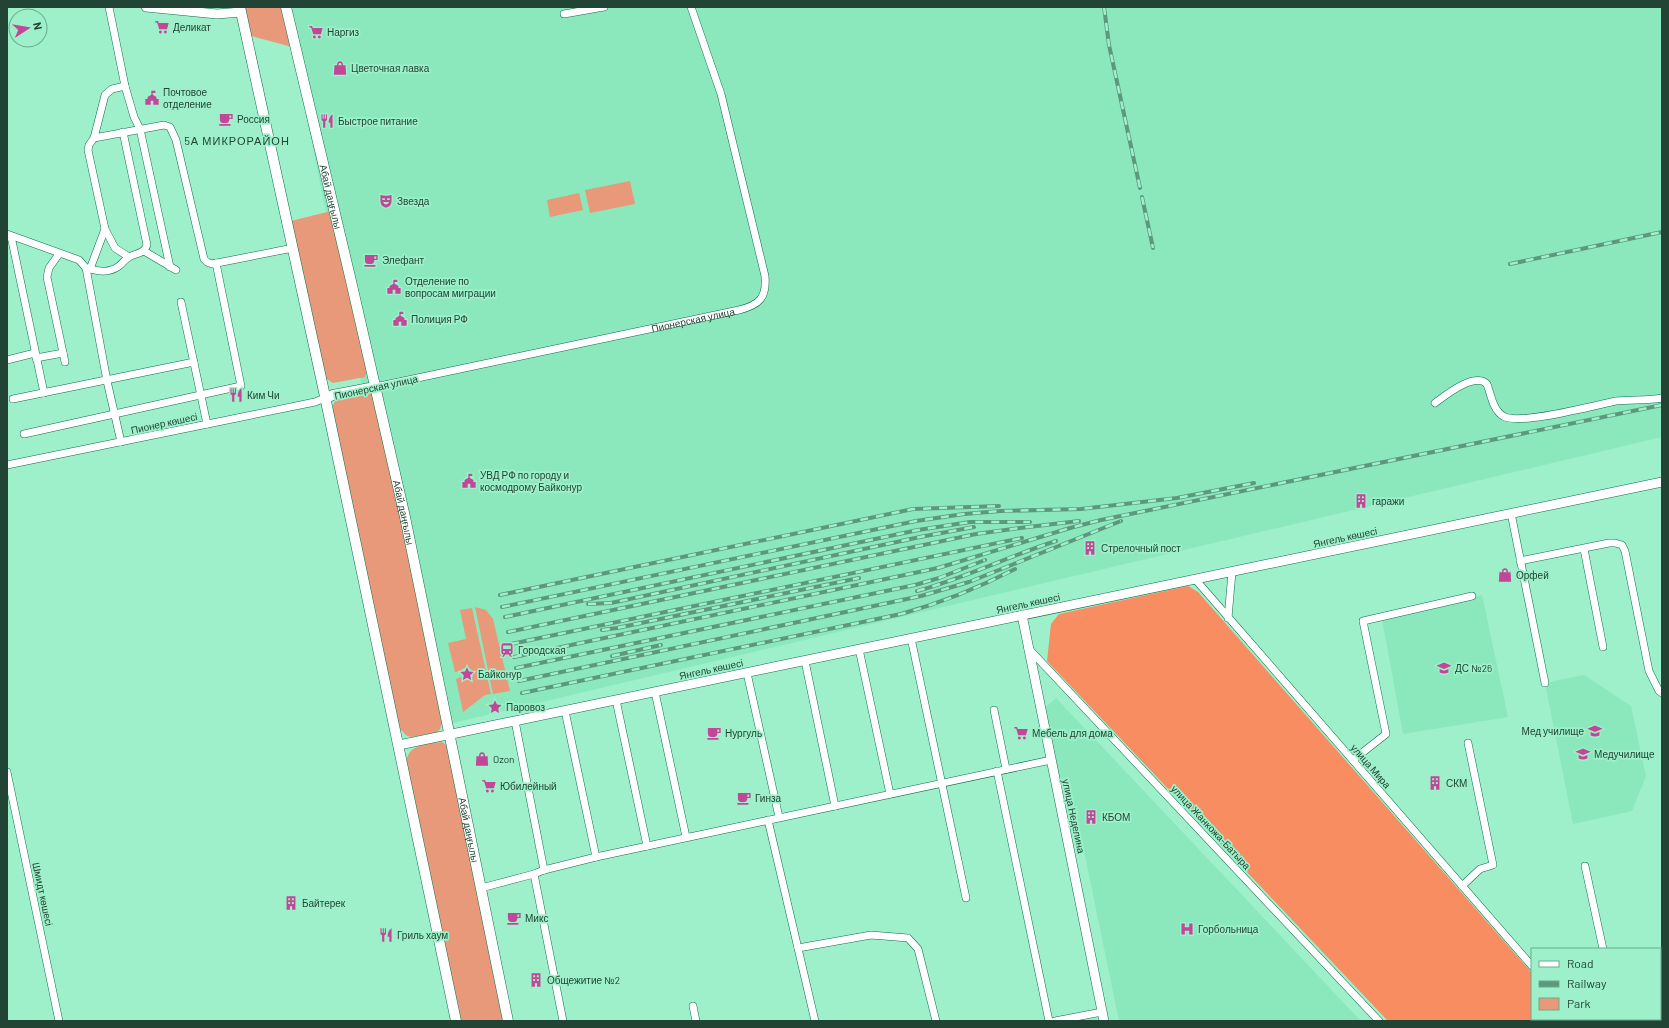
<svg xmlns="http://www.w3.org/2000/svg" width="1669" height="1028" font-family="Barlow,sans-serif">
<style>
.built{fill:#8be8bd}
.green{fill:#e79979}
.forest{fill:#f78d61}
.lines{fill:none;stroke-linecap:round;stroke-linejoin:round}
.minor-casing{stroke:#0e6d4c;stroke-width:8}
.tertiary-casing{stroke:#0e6d4c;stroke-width:10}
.secondary-casing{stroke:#0e6d4c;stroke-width:11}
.minor{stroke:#fff;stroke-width:7}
.tertiary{stroke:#fff;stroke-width:9}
.secondary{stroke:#fff;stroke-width:10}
.rail-casing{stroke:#5d987d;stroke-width:4}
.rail{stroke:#9df0c9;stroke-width:2.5;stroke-dasharray:8;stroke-linecap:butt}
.labels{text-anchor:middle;stroke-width:3.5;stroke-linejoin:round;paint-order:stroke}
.poi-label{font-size:10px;fill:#214434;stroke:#9df0c9;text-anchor:start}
.street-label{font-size:10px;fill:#214434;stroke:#9df0c9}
.neighbourhood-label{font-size:11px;letter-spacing:1px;fill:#214434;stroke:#9df0c9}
</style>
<rect width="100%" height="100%" fill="#9df0c9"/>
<g class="built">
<polygon points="284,7 1662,7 1662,437 432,728"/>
<polygon points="1482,595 1508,717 1403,734 1382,619"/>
<polygon points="1584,675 1631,706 1646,776 1632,811 1573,824 1545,683"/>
<polygon points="1056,698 1361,1021 1119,1021 1081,836 1073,838 1045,708"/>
</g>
<g class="green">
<polygon points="244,7 282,7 292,47 251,36"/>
<polygon points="630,181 635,204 590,213 585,190"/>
<polygon points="579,193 583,210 550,217 547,200"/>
<polygon points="331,211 367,371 365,377 333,383 325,378 291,221"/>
<polygon points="369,393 375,397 443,719 440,729 437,732 412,737 407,736 400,729 331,409 336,399"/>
<polygon points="475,607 486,610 493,619 510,691 493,694"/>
<polygon points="472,608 491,694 485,695 463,712 456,679 461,677 465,680 470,680 473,676 471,669 467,667 462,669 460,672 455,672 448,643 466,639 460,610"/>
<path d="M442,742L448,746L504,1021H459L406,762C408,745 427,743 442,742Z"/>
</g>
<polygon class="forest" points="1188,586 1198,592 1532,973 1532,1019 1572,1019 1574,1021 1388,1021 1047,661 1051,624 1059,614"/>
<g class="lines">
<defs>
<g id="minor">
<polyline points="109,7 125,86 134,117 140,129 170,267"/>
<polyline points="564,14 604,7"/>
<polyline points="94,138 105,95 112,89 125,86"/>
<polyline points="7,234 79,260 86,268 107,381 121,442"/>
<polyline points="8,237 11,236 44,393"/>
<polyline points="144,251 176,270"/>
<polyline points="59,254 49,268 47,277 65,362"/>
<polyline points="129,257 115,248 105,229 88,150 89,145 94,138 164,125 170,127 176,140 204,259 207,262 212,264 293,248"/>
<path d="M86,268C98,271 108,274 119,266C123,263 125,259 129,257C136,253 144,254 147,245L123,132"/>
<polyline points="90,269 105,229"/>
<polyline points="181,302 207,424"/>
<polyline points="36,358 63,353"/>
<polyline points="7,360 35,353"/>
<path id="s1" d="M375,387L739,310C759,305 767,298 765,276L721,94L691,7"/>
<polyline points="13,399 194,362"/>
<path d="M1435,403C1446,395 1474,372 1487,384C1491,395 1493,410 1503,416C1518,426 1596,405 1616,401C1631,399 1647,401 1662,398"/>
<polyline points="24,434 241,386 216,263"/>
<polyline points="7,465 315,402 325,398"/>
<polyline points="1511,513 1545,683"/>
<polyline points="1584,549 1603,647"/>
<polyline points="1520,561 1609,543 1615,543 1622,545 1625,551 1649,671 1659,691 1662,693"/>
<polyline points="1195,579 1532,966"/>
<polyline points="1228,618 1232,572"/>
<polyline points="911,638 966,898"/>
<polyline points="1028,648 1379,1021"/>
<polyline points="859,649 890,794"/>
<polyline points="805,661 835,806"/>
<polyline points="747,673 779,817"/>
<polyline points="655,692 686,837"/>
<polyline points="616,700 647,846"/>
<polyline points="994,710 1006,769"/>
<polyline points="565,711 596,857"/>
<polyline points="515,721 544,870"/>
<polyline points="1353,760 1386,734 1363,621 1472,596"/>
<polyline points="997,771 1049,1021"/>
<polyline points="7,772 59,1021"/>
<polyline points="768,820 815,1021"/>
<polyline points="1585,866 1603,949"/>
<polyline points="534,874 563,1021"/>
<polyline points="1462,886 1480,869 1493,865 1468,743"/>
<polyline points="481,888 534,874 544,870 596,857 1051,760"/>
<polyline points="798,948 871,935 908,938 918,949 936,1021"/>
<polyline points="1660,975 1662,975"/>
<polyline points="693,1006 696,1021"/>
<polyline points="1578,1019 1580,1021"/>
<polyline points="1055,1021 1102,1012"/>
</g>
<g id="tertiary">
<polyline points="146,7 217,14 241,12"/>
<polyline points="1022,615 1104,1021"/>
<polyline points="399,745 1662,482"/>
</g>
<g id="secondary">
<polyline points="240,7 323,387 456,1021"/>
<path id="s2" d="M286,7L351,281L405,517L508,1021"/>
<polyline points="325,398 333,395 375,387"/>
</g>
</defs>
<use href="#minor" class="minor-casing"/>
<use href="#tertiary" class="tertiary-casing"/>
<use href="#secondary" class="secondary-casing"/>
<use href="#minor" class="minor"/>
<use href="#tertiary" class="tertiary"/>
<use href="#secondary" class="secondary"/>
<defs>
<g id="rail">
<polyline points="1104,7 1109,45 1140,188"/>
<polyline points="1142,197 1153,248"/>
<polyline points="1510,264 1662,232"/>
<path d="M917,591C965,578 1009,556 1056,541"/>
<polyline points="500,595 913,509 999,506"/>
<polyline points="588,604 611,603 920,537 974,527"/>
<polyline points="502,607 916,521 964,514 1001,511 1081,509 1177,498 1254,483"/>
<polyline points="505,617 918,530 970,522 1030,522"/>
<polyline points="602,630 617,628 859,578"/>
<polyline points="508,632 976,534 1020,528 1079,521"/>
<polyline points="511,644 1022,538"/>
<polyline points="612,656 661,645"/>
<polyline points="514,657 938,568 1070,528 1101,520 1662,405"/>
<polyline points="516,668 915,585 939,578 985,560"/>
<polyline points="519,681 921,596 969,582 1121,521"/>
<path d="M522,693L901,614C941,603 978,588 1015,569"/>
</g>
</defs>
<use href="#rail" class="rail-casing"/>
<use href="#rail" class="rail"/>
</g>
<defs>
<symbol id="supermarket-bare" viewBox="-9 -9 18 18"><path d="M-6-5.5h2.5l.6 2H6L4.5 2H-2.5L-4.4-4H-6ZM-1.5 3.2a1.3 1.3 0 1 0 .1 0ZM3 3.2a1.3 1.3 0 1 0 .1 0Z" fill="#c24799" stroke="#9df0c9" stroke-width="2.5" paint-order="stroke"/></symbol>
<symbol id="shop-bare" viewBox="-9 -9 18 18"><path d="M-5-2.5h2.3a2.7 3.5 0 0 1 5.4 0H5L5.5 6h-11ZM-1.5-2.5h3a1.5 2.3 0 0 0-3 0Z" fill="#c24799" stroke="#9df0c9" stroke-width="2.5" paint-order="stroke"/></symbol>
<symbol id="civic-bare" viewBox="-9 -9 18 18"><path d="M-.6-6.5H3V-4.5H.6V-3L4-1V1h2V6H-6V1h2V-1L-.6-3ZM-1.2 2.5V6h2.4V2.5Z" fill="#c24799" stroke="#9df0c9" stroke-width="2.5" paint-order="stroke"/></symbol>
<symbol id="cafe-bare" viewBox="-9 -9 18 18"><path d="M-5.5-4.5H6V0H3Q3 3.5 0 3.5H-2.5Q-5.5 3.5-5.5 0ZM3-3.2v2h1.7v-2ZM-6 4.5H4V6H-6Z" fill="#c24799" stroke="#9df0c9" stroke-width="2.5" paint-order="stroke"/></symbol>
<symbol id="restaurant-bare" viewBox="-9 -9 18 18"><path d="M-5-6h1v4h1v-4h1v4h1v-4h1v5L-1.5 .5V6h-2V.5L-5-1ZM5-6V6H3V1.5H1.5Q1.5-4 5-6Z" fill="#c24799" stroke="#9df0c9" stroke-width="2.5" paint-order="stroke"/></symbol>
<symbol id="theatre-bare" viewBox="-9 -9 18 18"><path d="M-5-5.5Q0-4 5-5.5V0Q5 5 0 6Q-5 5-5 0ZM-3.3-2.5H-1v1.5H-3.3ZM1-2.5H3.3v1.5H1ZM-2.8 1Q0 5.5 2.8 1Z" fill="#c24799" stroke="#9df0c9" stroke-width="2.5" paint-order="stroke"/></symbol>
<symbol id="building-bare" viewBox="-9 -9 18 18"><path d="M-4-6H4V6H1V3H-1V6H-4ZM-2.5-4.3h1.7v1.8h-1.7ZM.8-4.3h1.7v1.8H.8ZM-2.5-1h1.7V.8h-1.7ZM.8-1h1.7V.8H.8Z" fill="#c24799" stroke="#9df0c9" stroke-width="2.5" paint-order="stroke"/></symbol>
<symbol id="station-bare" viewBox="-9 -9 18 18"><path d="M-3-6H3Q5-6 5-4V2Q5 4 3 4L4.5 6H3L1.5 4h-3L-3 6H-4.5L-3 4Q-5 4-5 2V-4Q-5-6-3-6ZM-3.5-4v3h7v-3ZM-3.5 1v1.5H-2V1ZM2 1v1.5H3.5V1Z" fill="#c24799" stroke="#9df0c9" stroke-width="2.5" paint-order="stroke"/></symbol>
<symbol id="school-bare" viewBox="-9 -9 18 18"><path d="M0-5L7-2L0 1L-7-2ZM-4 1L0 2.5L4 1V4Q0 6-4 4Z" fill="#c24799" stroke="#9df0c9" stroke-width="2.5" paint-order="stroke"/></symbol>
<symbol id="sight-bare" viewBox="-9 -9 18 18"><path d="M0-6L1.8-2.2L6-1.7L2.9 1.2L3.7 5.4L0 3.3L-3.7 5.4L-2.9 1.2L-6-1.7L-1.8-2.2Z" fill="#c24799" stroke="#9df0c9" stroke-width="2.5" paint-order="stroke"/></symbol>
<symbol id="hospital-bare" viewBox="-9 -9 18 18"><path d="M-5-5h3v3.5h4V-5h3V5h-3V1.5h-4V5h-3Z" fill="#c24799" stroke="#9df0c9" stroke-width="2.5" paint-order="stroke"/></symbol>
</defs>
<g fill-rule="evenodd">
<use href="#supermarket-bare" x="152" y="17" width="20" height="20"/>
<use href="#supermarket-bare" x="306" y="22" width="20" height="20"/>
<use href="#shop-bare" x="330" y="58" width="20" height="20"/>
<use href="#civic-bare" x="142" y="88" width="20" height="20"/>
<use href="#cafe-bare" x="216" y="109" width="20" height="20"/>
<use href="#restaurant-bare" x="317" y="111" width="20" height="20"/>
<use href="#theatre-bare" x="376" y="191" width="20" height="20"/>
<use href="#cafe-bare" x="361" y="250" width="20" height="20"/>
<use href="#civic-bare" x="384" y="277" width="20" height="20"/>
<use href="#civic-bare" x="390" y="309" width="20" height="20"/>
<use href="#restaurant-bare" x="226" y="385" width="20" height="20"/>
<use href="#civic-bare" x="459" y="471" width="20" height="20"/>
<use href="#building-bare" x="1351" y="491" width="20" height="20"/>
<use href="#building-bare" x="1080" y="538" width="20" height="20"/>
<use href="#shop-bare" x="1495" y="565" width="20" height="20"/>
<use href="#station-bare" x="497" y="640" width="20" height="20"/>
<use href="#school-bare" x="1434" y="658" width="20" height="20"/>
<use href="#sight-bare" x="457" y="664" width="20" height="20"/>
<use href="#sight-bare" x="485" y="697" width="20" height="20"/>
<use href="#school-bare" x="1585" y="721" width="20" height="20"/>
<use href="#cafe-bare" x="704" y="723" width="20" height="20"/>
<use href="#supermarket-bare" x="1011" y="723" width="20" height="20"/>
<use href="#school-bare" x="1573" y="744" width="20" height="20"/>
<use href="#shop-bare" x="472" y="749" width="20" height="20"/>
<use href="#building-bare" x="1425" y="773" width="20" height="20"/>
<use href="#supermarket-bare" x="479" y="776" width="20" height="20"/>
<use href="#cafe-bare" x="734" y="788" width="20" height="20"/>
<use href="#building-bare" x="1081" y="807" width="20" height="20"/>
<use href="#building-bare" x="281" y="893" width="20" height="20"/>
<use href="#cafe-bare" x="504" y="908" width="20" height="20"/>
<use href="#hospital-bare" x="1177" y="919" width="20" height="20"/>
<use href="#restaurant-bare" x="376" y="925" width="20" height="20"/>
<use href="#building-bare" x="526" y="970" width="20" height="20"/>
</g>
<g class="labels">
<g class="poi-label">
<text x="173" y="31">Деликат</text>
<text x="327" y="36">Наргиз</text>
<text x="351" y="72">Цветочная лавка</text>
<text x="163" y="96">Почтовое<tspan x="163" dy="12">отделение</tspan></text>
<text x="237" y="123">Россия</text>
<text x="338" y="125">Быстрое питание</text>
<text x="397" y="205">Звезда</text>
<text x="382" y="264">Элефант</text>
<text x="405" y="285">Отделение по<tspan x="405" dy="12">вопросам миграции</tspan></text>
<text x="411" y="323">Полиция РФ</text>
<text x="247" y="399">Ким Чи</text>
<text x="480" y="479">УВД РФ по городу и<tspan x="480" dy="12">космодрому Байконур</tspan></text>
<text x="1372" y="505">гаражи</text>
<text x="1101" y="552">Стрелочный пост</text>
<text x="1516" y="579">Орфей</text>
<text x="518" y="654">Городская</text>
<text x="1455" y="672">ДС №26</text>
<text x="478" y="678">Байконур</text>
<text x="506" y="711">Паровоз</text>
<text x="1584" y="735" text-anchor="end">Мед училище</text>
<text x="725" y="737">Нургуль</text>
<text x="1032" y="737">Мебель для дома</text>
<text x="1594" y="758">Медучилище</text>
<text x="493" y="763">Ozon</text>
<text x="1446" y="787">СКМ</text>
<text x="500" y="790">Юбилейный</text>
<text x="755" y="802">Гинза</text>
<text x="1102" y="821">КБОМ</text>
<text x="302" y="907">Байтерек</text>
<text x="525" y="922">Микс</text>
<text x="1198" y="933">Горбольница</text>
<text x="397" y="939">Гриль хаум</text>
<text x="547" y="984">Общежитие №2</text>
</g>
<g class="street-label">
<text dy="4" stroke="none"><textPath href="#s2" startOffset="195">Абай даңғылы</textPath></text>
<text dy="4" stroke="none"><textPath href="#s1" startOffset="325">Пионерская улица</textPath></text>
<text transform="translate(376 387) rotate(-12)" y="4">Пионерская улица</text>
<text transform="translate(164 423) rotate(-12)" y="4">Пионер көшесі</text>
<text dy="4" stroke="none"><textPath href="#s2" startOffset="519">Абай даңғылы</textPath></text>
<text transform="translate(1345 537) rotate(-12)" y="4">Янгель көшесі</text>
<text transform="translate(1028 603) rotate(-12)" y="4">Янгель көшесі</text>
<text transform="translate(711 669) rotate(-12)" y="4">Янгель көшесі</text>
<text transform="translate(1371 766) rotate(49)" y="4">улица Мира</text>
<text transform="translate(1074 816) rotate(78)" y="4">улица Неделина</text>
<text transform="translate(1211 827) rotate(47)" y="4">улица Жанкожа-Батыра</text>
<text dy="4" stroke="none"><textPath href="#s2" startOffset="843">Абай даңғылы</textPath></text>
<text transform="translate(43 894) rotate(78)" y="4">Шмидт көшесі</text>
</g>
<g class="neighbourhood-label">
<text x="237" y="145">5А МИКРОРАЙОН</text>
</g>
</g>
<rect width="1669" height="1028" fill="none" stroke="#214434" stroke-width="16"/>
<rect x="1531" y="948" width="130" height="72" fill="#9df0c9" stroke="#6bab8d"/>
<rect x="1539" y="961" width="20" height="6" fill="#ffffff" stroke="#6bab8d"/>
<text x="1567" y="968" font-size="12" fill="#214434">Road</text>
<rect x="1539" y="981" width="20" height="6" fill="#5d987d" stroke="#6bab8d"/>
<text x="1567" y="988" font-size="12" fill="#214434">Railway</text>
<rect x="1539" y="998" width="20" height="12" fill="#e79979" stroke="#6bab8d"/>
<text x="1567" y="1008" font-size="12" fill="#214434">Park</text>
<g transform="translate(28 28) rotate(78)"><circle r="19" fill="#9df0c9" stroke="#6bab8d"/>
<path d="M0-3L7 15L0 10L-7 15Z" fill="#c24799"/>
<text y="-6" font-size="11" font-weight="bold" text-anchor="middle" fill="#214434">N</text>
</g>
</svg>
